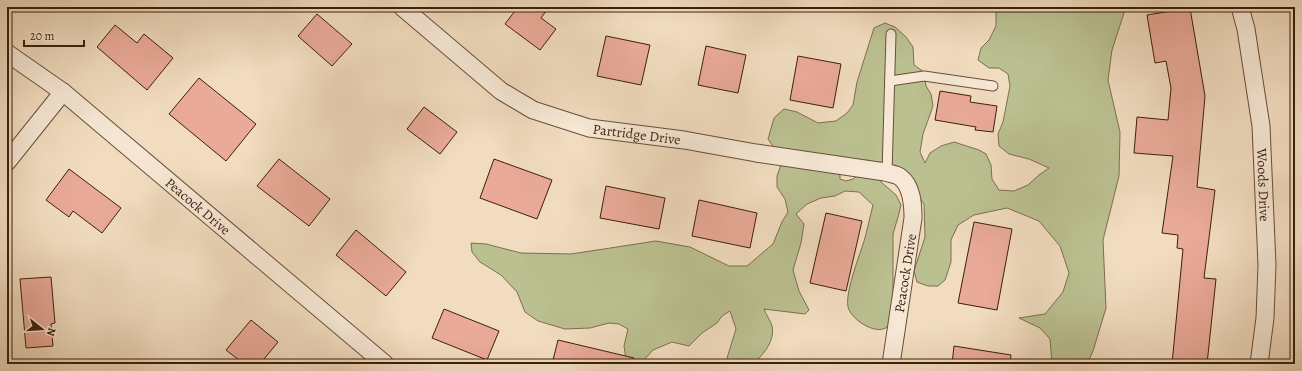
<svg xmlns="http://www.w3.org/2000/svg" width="1302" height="371" font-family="Alegreya,serif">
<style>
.green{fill:#bbc091;stroke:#7c6f4e}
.building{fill:#eaaa98;stroke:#3d1e0c}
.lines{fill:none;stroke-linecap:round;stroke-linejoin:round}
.service-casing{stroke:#6a4e39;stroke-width:11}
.minor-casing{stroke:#6a4e39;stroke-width:19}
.service{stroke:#f6e8d5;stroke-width:9}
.minor{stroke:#f6e8d5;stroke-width:17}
.labels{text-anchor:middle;stroke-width:3;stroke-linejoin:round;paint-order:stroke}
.street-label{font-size:14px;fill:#3d1e0c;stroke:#f6e8d5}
</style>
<rect width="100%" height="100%" fill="#f1dcbf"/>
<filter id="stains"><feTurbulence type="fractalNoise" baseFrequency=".005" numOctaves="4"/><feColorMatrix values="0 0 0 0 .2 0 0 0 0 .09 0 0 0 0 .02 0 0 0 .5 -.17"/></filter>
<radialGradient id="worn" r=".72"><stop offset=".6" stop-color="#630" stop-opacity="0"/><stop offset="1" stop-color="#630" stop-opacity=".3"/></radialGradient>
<path class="green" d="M996,7H1126L1112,50L1108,80L1120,132L1119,176L1103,240L1106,308L1093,351L1087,364H1052L1050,339L1040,328L1019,318L1045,314L1063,292L1069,273L1060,246L1039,221L1007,208L974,215L958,225L951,240V262L945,280L938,286H928L917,282L914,271L925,237L924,204L916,193L878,164L867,160L854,162L840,172V179L846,181L853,179L861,172L877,174L881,182L896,195L901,205L898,217L893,234V316C892,318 891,322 890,324C880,339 851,320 848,307C845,291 860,255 865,238C868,227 870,216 873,205L859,192L845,191L835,196L821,198L807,204L796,214L804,224L801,243L793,270L799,291L809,310L805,314L764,309C766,314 769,319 771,323C777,339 764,354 753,364H730L727,358L736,329L730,311L722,316L717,323L702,333L689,346L672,342L653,350L644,360L633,363L626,360L624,346L628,329L619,324L609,323L590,328L565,329L538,321L525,312L517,292L501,275L480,262L472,252L471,243L486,244L521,253L571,254L656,241L690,247L729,266H747L773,244L782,222L788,212L785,199L777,187V176L781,165H801L777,152L768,139L774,118L784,109L797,112L818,123L836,121L847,113L853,105L857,82L874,28L885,23L895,27L906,37L913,47L914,65L924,72L926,86L931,94L933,106L923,134L920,152L925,163L930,153L941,146L954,142L979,150L986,154L991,165L992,179L999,190L1014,191L1028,185L1039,175L1049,168L1029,159L1009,154L999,146L998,134L1003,122L1010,86L1008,74L999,68H989L978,60L981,48L989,40L996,26Z"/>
<g class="building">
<polygon points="518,7 549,7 541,18 556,29 540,50 505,24"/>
<polygon points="1190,8 1205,96 1197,187 1215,190 1204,278 1216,279 1207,364 1172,364 1183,249 1177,248 1178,235 1162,233 1173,156 1134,153 1137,117 1168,120 1171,88 1166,61 1155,63 1147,15"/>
<polygon points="317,14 352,44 332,66 298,36"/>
<polygon points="115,25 137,43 144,34 173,58 147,90 97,47"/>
<polygon points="606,36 650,45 641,85 597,76"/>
<polygon points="706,46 746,55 738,93 698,85"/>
<polygon points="798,56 841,64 833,108 790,100"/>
<polygon points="199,78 256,124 226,161 169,114"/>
<polygon points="940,91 971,96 970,102 997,106 993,132 975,130 976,127 935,120"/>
<polygon points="424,107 457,132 440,154 407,129"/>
<polygon points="279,159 330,199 309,226 257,186"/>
<polygon points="494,159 552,180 537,219 480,198"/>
<polygon points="69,169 121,208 102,233 73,211 69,217 46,200"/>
<polygon points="606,186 665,198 659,229 600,218"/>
<polygon points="699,200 757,213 750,248 692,236"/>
<polygon points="826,213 862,221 846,291 810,283"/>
<polygon points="974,222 1012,229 997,310 958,303"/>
<polygon points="356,230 406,272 386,296 336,255"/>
<polygon points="51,277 55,323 51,324 53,346 26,348 20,279"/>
<polygon points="444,309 499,331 487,360 432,338"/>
<polygon points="251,320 278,342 260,364 244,364 226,350"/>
<polygon points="558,340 634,358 633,364 552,364"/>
<polygon points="954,346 1011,355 1010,364 952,364"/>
</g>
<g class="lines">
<defs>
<g id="service">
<polyline points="890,81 924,76 993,86"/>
<polyline points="887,173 891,34"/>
</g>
<g id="minor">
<path id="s1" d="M402,7L501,91L533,110L589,128L684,140L756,153L885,172C890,174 896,174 900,177C912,186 913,204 913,218L891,364"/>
<path id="s2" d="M1240,7L1246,29L1261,126L1267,265L1265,318L1259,364"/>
<path id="s3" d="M7,53L63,92L385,364"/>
<polyline points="7,162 63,92"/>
</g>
</defs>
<use href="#service" class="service-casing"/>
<use href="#minor" class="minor-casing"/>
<use href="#service" class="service"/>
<use href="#minor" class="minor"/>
</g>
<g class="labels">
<g class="street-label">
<text dy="5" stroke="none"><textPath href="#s1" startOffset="274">Partridge Drive</textPath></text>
<text dy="5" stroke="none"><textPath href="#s2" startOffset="180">Woods Drive</textPath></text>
<text dy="5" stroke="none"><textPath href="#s3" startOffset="245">Peacock Drive</textPath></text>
<text transform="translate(905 273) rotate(-81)" y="5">Peacock Drive</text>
</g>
</g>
<rect width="1302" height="371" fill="none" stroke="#f1dcbf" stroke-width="24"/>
<rect x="8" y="8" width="1286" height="355" fill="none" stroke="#3d1e0c" stroke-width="2"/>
<rect x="12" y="12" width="1278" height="347" fill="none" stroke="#3d1e0c"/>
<g transform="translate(42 329) rotate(107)" stroke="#f6e8d5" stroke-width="3" paint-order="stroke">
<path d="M0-3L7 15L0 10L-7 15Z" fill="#3d1e0c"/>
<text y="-6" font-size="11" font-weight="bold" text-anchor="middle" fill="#3d1e0c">N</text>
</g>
<path d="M24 40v6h60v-6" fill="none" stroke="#3d1e0c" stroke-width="2"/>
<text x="30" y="40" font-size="12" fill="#3d1e0c" stroke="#f6e8d5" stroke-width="3" paint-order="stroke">20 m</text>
<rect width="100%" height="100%" filter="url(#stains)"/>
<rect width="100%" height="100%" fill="url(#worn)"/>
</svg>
